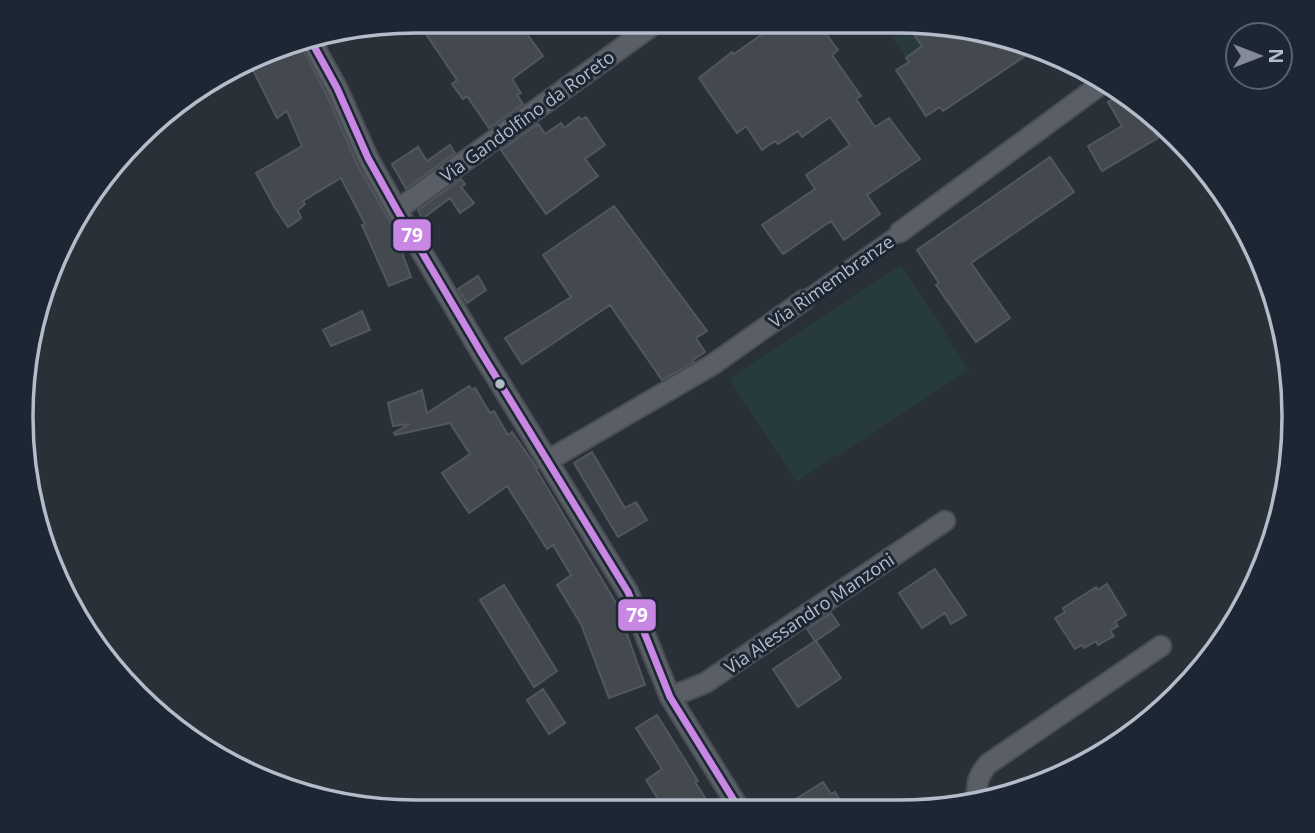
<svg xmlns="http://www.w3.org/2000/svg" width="1315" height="833" viewBox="0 0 1315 833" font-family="'Open Sans',sans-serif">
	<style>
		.green { fill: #273a3e }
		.building { fill: #444950; stroke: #52575f; stroke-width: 2 }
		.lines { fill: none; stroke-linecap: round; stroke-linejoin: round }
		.pedestrian-casing { stroke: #484c53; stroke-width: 18 }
		.minor-casing { stroke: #484c53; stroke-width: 23 }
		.path { stroke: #5d636a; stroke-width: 3.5; stroke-dasharray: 5 5; stroke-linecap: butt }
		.pedestrian { stroke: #5a5e66; stroke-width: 14 }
		.minor { stroke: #5a5e66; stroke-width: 19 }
		.bus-1-casing { stroke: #1d2633; stroke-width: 12 }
		.bus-1 { stroke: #c787e3; stroke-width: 7 }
		.bus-dot { fill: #b4bcc9; stroke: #1d2633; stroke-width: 2.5 }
		.labels { text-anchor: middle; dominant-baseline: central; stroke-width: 6; stroke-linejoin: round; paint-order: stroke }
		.street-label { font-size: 18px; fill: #b4bcc9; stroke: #1d2633 }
		.rim { fill: none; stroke: #b4bcc9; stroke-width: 3.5 }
		.line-badge { stroke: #1d2633; stroke-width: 2.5 }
		.badge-label { font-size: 19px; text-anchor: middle; font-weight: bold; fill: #fff }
	</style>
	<rect width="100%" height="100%" fill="#2a3038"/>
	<!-- green -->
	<path class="green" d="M883 24H931L914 35 922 46 906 58Z
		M901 265 969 370 796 482 729 378Z"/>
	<!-- building -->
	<path class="building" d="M417 21 518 22 543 56 512 79 521 93 517 95 523 104 489 128 467 96 463 99 452 84 457 80Z
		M784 23 819 24 838 50 832 55 861 96 856 99 875 127 889 118 920 159 867 195 880 214 844 240 831 221 783 254 762 225 815 189 806 175 850 145 830 117 802 137 798 131 778 144 775 141 762 150 746 126 737 133 699 78 732 52 734 54 772 27 774 30Z
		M931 24H950L1037 48 943 111 940 107 926 116 896 70 909 62 906 58 922 46 914 35Z
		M298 40 326 93 357 164 392 225 411 277 389 286 362 225 365 224 341 178 303 201 305 204 298 210 301 218 288 227 275 208 256 173 302 146 287 111 277 118 249 62 290 42Z
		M1123 93 1138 102 1158 138 1102 171 1088 146 1122 126 1108 102Z
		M579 117 581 120 586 117 605 145 585 159 598 176 546 214 501 150 538 124 545 134 561 123 564 128Z
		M450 145 455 153 406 189 392 164 418 147 427 161Z
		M1050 157 1074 192 971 263 1010 318 976 342 936 285 939 283 917 250Z
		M461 179 465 184 461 187 474 203 460 213 450 198 422 219 418 210Z
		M614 206 707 331 696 338 705 352 693 360 694 362 662 380 610 305 522 364 505 338 571 297 543 255Z
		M478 276 486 290 467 303 458 289Z
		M362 311 370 330 331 346 323 330Z
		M469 386 472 390 475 388 490 413 494 411 508 435 512 432 537 468 536 469 616 603 645 685 609 698 581 624 557 585 571 575 553 545 547 549 507 486 469 513 442 473 470 454 450 423 395 435 394 433 409 424 393 426 388 403 422 390 427 413Z
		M592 452 625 508 636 502 647 520 618 537 574 463Z
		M935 569 966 615 951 624 945 613 922 628 899 593Z
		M1107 584 1126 615 1115 622 1118 626 1110 631 1114 636 1098 645 1096 641 1084 648 1082 645 1075 649 1055 618 1065 612 1063 608 1096 587 1098 590Z
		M504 585 557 671 534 687 480 600Z
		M831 613 839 625 816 641 841 678 798 707 773 669 815 641 807 629Z
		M543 689 565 723 549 734 527 700Z
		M657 715 698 781 695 782 713 810H665L646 780 662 769 636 728Z
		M823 782 831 794 835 792 847 811 778 810Z"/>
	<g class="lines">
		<!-- pedestrian casing -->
		<g class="pedestrian-casing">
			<path id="pedestrian" d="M804 300 900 232"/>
		</g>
		<!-- minor casing -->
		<g class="minor-casing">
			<path id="minor" d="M310 39 337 88 368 158 397 210 482 354 628 592 670 697 740 810
				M397 210 656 23
				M900 232 1104 82
				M547 461 712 365 804 300
				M670 697 705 683 945 521
				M977 797C976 782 979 775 988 764L1161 646"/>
		</g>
		<!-- path -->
		<path class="path" d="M1213 187 1258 268"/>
		<!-- pedestrian -->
		<use href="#pedestrian" class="pedestrian"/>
		<!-- minor -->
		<use href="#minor" class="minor"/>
		<!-- bus-1 casing -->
		<g class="bus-1-casing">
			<path id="bus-1" d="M310 39 337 88 368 158 397 210 482 354 628 592 670 697 740 810"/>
		</g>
		<!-- bus-1 -->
		<use href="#bus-1" class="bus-1"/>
	</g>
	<!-- markers -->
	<circle class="bus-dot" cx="500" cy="384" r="6"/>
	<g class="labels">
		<!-- street labels -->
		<g class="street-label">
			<text transform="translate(527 116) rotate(-36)">Via Gandolfino da Roreto</text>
			<text transform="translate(831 281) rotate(-35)">Via Rimembranze</text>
			<text transform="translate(809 613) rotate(-34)">Via Alessandro Manzoni</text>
		</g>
	</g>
	<!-- crop -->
	<path d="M0 0H1315V833H0ZM416 33H899A383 383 0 0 1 1282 416V417A383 383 0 0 1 899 800H416A383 383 0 0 1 33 417V416A383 383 0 0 1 416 33Z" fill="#1d2633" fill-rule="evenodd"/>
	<path class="rim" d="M416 33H899A383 383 0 0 1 1282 416V417A383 383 0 0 1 899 800H416A383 383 0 0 1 33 417V416A383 383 0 0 1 416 33Z"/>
	<g class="line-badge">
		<rect x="392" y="218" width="40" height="34" rx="7" fill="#c787e3"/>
		<rect x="617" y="598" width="40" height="34" rx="7" fill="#c787e3"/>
	</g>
	<g class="badge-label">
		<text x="412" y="242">79</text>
		<text x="637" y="622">79</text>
	</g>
	<!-- north arrow -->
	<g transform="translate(1259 56) rotate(90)"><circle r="33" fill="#1d2633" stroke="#59626f" stroke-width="2"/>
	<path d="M0-5L12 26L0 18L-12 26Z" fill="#848b96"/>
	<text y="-10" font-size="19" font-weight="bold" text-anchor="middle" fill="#b4bcc9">N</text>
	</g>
</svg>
